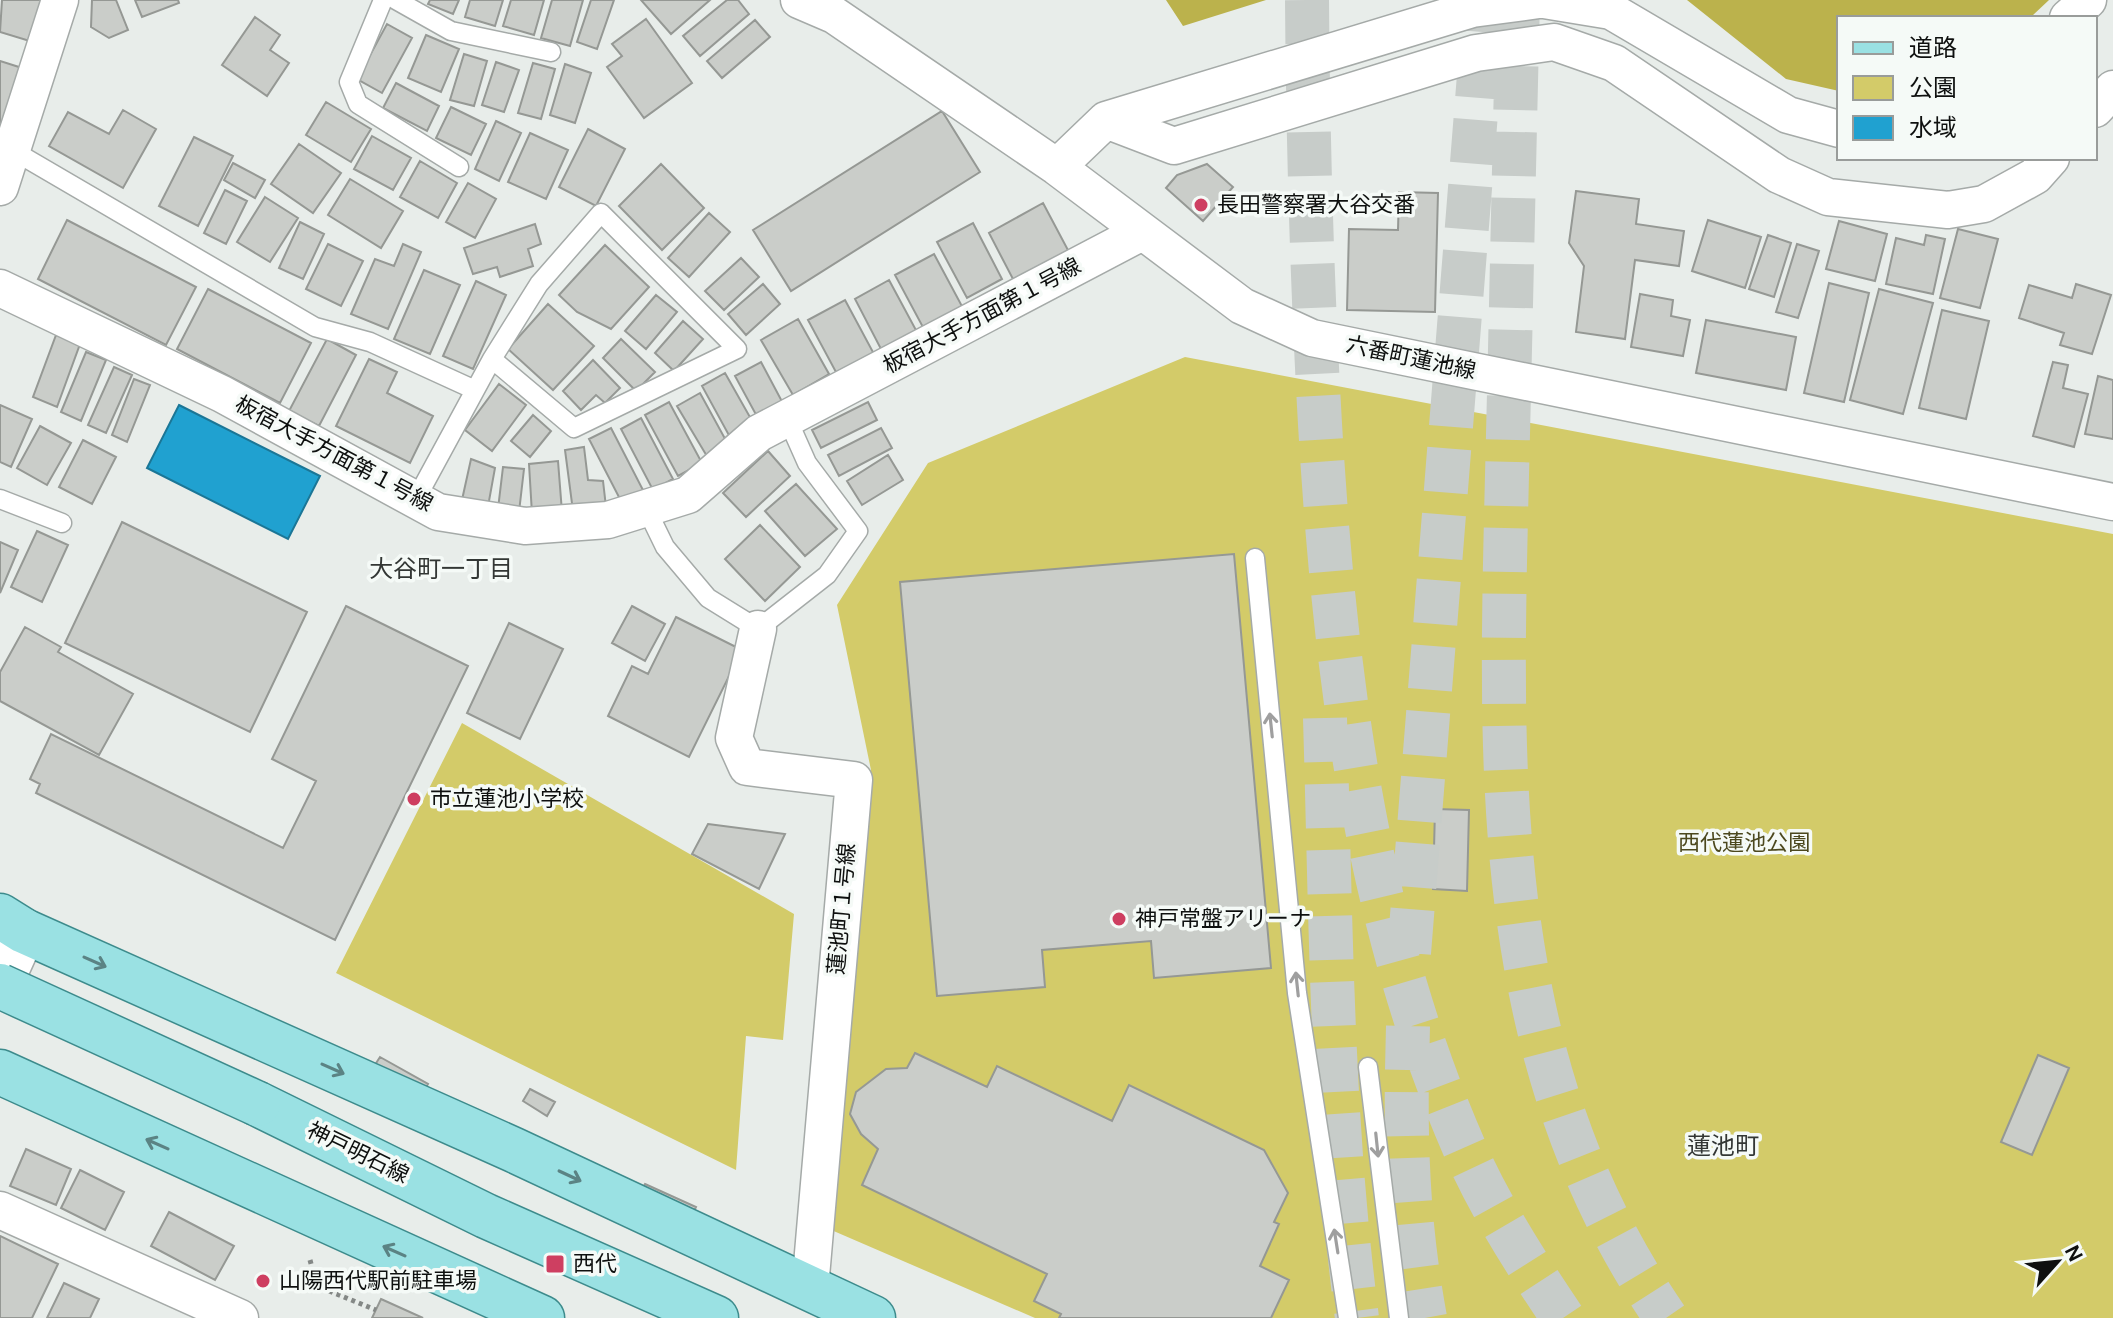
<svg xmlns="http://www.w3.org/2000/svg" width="2113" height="1318" viewBox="0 0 2113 1318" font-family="Karla,'Noto Sans JP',sans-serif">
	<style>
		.green { fill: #d3cb69 }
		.forest { fill: #bbb24c }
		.water { fill: #20a1d0; stroke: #1b7696; stroke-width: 2 }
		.building { fill: #cacdc9; stroke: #959894; stroke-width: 2 }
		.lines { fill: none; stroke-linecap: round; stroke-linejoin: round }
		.motorway-tunnel { stroke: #c7ccc9; stroke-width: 44; stroke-dasharray: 44 22; stroke-linecap: butt }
		.service-casing { stroke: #a5aaa8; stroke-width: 21 }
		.minor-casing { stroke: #a5aaa8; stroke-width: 39 }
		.tertiary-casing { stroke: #a5aaa8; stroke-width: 47 }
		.primary-casing { stroke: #3d8b8c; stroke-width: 47 }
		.path { stroke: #848886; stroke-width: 5; stroke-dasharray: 4 4; stroke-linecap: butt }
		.service { stroke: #fff; stroke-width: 18 }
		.minor { stroke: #fff; stroke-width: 36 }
		.tertiary { stroke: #fff; stroke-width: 44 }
		.primary { stroke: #9ae1e3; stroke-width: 44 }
		.primary-bridge-casing { stroke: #3d8b8c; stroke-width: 47; stroke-linecap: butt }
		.primary-bridge { stroke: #9ae1e3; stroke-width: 44 }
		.oneway { stroke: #9f9f9f }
		.oneway2 { stroke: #5b8384 }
		.poi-dot { fill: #ce3f61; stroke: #f5faf7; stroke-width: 3 }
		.labels { text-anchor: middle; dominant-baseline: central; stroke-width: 7; stroke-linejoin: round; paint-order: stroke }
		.poi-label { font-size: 22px; fill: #0e100f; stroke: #f5faf7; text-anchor: start }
		.street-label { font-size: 22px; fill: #0e100f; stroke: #f5faf7 }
		.park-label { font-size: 22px; fill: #4c481e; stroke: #f5faf7 }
		.neighbourhood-label { font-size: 24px; fill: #333735; stroke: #f5faf7 }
	</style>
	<rect width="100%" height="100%" fill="#e8edea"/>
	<!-- green -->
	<path class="green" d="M1185 357 2113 534V1318H1035L829 1229 871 770 837 605 928 463Z
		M462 723 794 914 783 1040 746 1036 736 1170 336 973Z"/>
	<!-- forest -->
	<path class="forest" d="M1166 0H1266L1183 26Z
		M1687 0H2049L2030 18H1839V91L1786 79Z"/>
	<!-- water -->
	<path class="water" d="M179 405 320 476 288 539 147 468Z"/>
	<!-- building -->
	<path class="building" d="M2 0H46L33 42 0 32Z
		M92 0H116L128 30 109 38 91 27Z
		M135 0H178L179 3 142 17Z
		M430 0H459L453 14 428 4Z
		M470 0H503L495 26 465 17Z
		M511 0H544L534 35 503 26Z
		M552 0H583L570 46 541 38Z
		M591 0H614L597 49 577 42Z
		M641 0H710L671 34Z
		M727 0H738L749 14 700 56 683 36Z
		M255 17 280 35 270 50 289 63 267 96 222 65Z
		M646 19 692 83 644 118 607 67 622 56 612 44Z
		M755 20 770 37 722 78 707 61Z
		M387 24 412 38 382 93 357 79Z
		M426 35 459 49 441 92 408 78Z
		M464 54 487 61 474 106 450 100Z
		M0 61 22 68 0 133Z
		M496 62 519 70 504 112 482 105Z
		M533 63 555 69 541 119 518 113Z
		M565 64 591 73 575 123 550 115Z
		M396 83 439 106 427 131 383 108Z
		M326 102 371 129 351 162 306 135Z
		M451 107 486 124 471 155 436 138Z
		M123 110 156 129 123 188 49 146 68 112 109 134Z
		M942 111 980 172 791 291 753 230Z
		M496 121 521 133 499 181 475 169Z
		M588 129 625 149 596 206 559 187Z
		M530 133 568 150 546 199 508 182Z
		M372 136 411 158 393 190 354 169Z
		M194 137 233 156 198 226 159 206Z
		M299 144 341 173 313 213 271 184Z
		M420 161 457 183 438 218 400 197Z
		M233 163 265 180 255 198 224 180Z
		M661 164 704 208 662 250 619 206Z
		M1207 164 1233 187 1203 221 1166 188 1177 175Z
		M350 179 403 211 381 248 328 215Z
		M468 183 496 199 475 238 446 222Z
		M225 190 247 201 226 244 204 233Z
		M1576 191 1639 199 1636 224 1684 231 1679 266 1635 260 1625 339 1576 332 1584 266 1569 243Z
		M1399 192 1438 193 1435 312 1347 310 1349 229 1398 230Z
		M265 197 298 218 270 262 237 242Z
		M1043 203 1069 252 1014 281 989 233Z
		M709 213 730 232 689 277 668 258Z
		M67 220 196 287 166 345 38 279Z
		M1708 220 1761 237 1745 288 1692 271Z
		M1839 221 1887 234 1875 281 1826 269Z
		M300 222 324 234 303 279 279 268Z
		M973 223 1002 279 967 298 937 242Z
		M535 224 541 244 528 249 533 266 500 277 497 267 473 274 464 248Z
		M1958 229 1998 239 1980 308 1940 298Z
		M1768 235 1791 243 1774 297 1749 289Z
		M1926 235 1945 239 1933 294 1886 284 1896 238 1924 245Z
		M328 244 363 261 341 306 306 289Z
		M403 244 421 252 388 329 351 314 375 259 394 266Z
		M1797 244 1819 251 1798 318 1776 312Z
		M605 245 649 287 611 329 577 312 559 295Z
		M934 254 964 310 925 331 895 275Z
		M741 258 759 277 724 310 705 291Z
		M424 270 460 285 430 354 394 339Z
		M889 280 917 332 882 351 855 299Z
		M476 281 506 295 473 369 443 356Z
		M1829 283 1869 293 1844 402 1804 393Z
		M763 284 780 304 746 335 728 314Z
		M2076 284 2111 295 2092 354 2060 345 2064 333 2019 318 2029 285 2072 298Z
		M208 289 311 343 280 403 177 349Z
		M1879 289 1933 303 1903 414 1850 400Z
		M1640 294 1673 300 1671 316 1690 320 1683 356 1631 347Z
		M656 295 677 312 646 349 625 331Z
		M845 300 874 354 837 374 808 320Z
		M548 304 594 346 553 390 508 349Z
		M1942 310 1989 321 1966 419 1919 408Z
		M798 319 829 374 793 395 761 340Z
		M1706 320 1796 337 1786 390 1696 373Z
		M683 321 703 339 674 371 655 353Z
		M56 335 80 344 57 407 33 397Z
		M327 339 356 355 319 426 289 411Z
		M621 339 655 372 636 391 603 358Z
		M86 352 106 360 81 421 61 412Z
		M369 359 397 372 387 393 433 416 410 463 336 426Z
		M593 360 620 388 605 403 596 395 581 410 563 391Z
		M761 362 786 409 760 422 735 376Z
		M2053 362 2068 365 2063 388 2088 394 2074 447 2033 436Z
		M114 367 132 375 106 433 88 425Z
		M725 373 755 426 731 439 702 386Z
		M2098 376 2113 380V439L2085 434Z
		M134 379 150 385 127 442 112 435Z
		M499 384 526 405 492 451 465 430Z
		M700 393 729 446 708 458 677 406Z
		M669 402 702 463 678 476 645 415Z
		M868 402 877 420 821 448 812 430Z
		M0 405 32 419 11 467 0 462Z
		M533 415 551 431 530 457 511 441Z
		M641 418 673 479 653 490 621 429Z
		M40 426 71 443 47 485 17 468Z
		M611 428 644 492 622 503 589 439Z
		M881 428 892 448 839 476 828 455Z
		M83 440 116 457 92 504 59 487Z
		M584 447 588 480 603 481 606 507 573 511 565 450Z
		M768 451 790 476 746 517 723 493Z
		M888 455 903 480 862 505 847 481Z
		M471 459 495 468 487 512 460 509Z
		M558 461 562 512 532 514 529 464Z
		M503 467 524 469 519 512 498 509Z
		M796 484 837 529 805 556 765 511Z
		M122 522 307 612 250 732 65 643Z
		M760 525 800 567 765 601 725 559Z
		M37 531 68 545 42 602 11 587Z
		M0 542 18 550 0 593Z
		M1234 554 1271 968 1154 978 1151 941 1042 950 1045 987 937 996 900 582Z
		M346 606 468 666 335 940 36 793 40 784 30 779 51 734 283 848 316 781 272 759Z
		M632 606 665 624 645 661 612 643Z
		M676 617 742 650 689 757 608 716 632 666 648 674Z
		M509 623 563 649 520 739 467 713Z
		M25 627 61 647 58 652 133 694 99 755 0 701V672Z
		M1435 809 1469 810 1467 891 1433 889Z
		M708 824 785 834 759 889 692 854Z
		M915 1053 987 1087 997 1066 1112 1121 1129 1085 1264 1150 1288 1193 1274 1222 1279 1224 1260 1266 1289 1280 1271 1318H1059L1061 1314 1034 1301 1047 1274 862 1185 878 1149 861 1134 850 1114 856 1092 886 1069 907 1068Z
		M2038 1055 2069 1068 2032 1155 2001 1142Z
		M380 1057 428 1084 422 1095 373 1068Z
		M530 1089 555 1102 547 1116 523 1101Z
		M26 1149 71 1169 56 1205 10 1186Z
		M80 1170 124 1192 105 1230 61 1208Z
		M645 1184 696 1207 693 1213 639 1196Z
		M169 1212 234 1246 215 1280 151 1246Z
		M0 1236 58 1264 32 1318H0Z
		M64 1283 99 1299 90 1318H47Z
		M381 1299 423 1318H372Z"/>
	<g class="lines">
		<!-- motorway-tunnel -->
		<path class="motorway-tunnel" d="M1307 0C1308 142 1312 283 1320 424 1335 676 1366 933 1472 1165 1497 1218 1530 1269 1563 1318
			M1518 0C1514 158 1511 316 1507 475 1500 772 1489 1061 1666 1318
			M1325 718C1331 917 1331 1119 1357 1318
			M1409 953 1485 0
			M1408 1026C1405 1131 1406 1214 1425 1318"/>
		<!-- service casing -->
		<g class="service-casing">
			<path id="service" d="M383 0 349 82 358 104 459 167
				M396 0 451 31 551 52
				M12 150 315 327 370 342 475 390
				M0 499 62 523
				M416 499 492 359 539 284 601 213 737 349 574 428 492 359
				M646 508 665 547 708 598 758 629 827 575 858 531 807 463 787 418
				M1255 558 1297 993 1348 1318
				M1368 1067 1399 1318"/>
		</g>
		<!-- minor casing -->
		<g class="minor-casing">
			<path id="minor" d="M799 0 834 15 1057 167 1242 306 1312 338 2113 502
				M1544 0 1611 11 1788 115 1839 129
				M2068 18 2088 0
				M2095 109 2113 89
				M1106 120 1174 146 1476 53 1554 42 1614 63 1779 175 1828 197 1948 210 1984 204 2035 176 2051 158
				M1057 167 1106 120 1472 9 1539 0
				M0 187 60 0
				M0 288 222 394 438 512 525 526 608 520 688 495 759 433 1142 232
				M758 629 734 738 747 767 854 780 810 1288
				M0 1210 240 1318"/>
		</g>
		<!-- tertiary casing -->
		<g class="tertiary-casing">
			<path id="tertiary" d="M0 984 24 931"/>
		</g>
		<!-- primary casing -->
		<g class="primary-casing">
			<path id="primary" d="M0 916 24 931 514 1150 873 1318
				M0 1072 542 1318
				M258 1104 486 1216 716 1318"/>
		</g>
		<!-- path -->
		<path class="path" d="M310 1260 317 1286 376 1310"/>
		<!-- service -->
		<use href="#service" class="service"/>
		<!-- minor -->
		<use href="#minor" class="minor"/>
		<!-- tertiary -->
		<use href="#tertiary" class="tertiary"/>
		<!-- primary -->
		<use href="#primary" class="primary"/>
		<!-- primary-bridge casing -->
		<g class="primary-bridge-casing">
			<path id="primary-bridge" d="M0 986 258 1104"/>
		</g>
		<!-- primary-bridge -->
		<use href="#primary-bridge" class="primary-bridge"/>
	</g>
	<!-- one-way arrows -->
	<defs><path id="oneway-shaft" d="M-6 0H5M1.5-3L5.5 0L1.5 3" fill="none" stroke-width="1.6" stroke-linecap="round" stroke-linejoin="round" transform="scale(2)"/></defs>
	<g class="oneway">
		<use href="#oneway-shaft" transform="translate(1271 725) rotate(-96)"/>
		<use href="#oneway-shaft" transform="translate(1297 984) rotate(-96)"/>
		<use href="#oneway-shaft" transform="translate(1377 1145) rotate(84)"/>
		<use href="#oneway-shaft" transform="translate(1336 1241) rotate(-99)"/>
	</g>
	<g class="oneway2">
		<use href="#oneway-shaft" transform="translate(95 962) rotate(24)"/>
		<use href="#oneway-shaft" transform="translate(333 1069) rotate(24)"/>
		<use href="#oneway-shaft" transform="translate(157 1144) rotate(-156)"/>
		<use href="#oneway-shaft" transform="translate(570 1176) rotate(25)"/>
		<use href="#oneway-shaft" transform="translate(394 1251) rotate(-156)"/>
	</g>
	<!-- markers -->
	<g class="poi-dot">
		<circle cx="1201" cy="205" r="8"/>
		<circle cx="414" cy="799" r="8"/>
		<circle cx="1119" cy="919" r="8"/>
		<rect x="545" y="1254" width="20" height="20" rx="4"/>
		<circle cx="263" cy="1281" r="8"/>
	</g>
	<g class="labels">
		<!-- poi labels -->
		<g class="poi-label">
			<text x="1217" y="205">長田警察署大谷交番</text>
			<text x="430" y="799">市立蓮池小学校</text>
			<text x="1135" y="919">神戸常盤アリーナ</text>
			<text x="573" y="1264">西代</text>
			<text x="279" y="1281">山陽西代駅前駐車場</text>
		</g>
		<!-- street labels -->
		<g class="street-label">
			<text transform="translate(982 316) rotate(-28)">板宿大手方面第１号線</text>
			<text transform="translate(1411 358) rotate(12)">六番町蓮池線</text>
			<text transform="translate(334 454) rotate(28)">板宿大手方面第１号線</text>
			<text transform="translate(842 909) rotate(-85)">蓮池町１号線</text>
			<text transform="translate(358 1153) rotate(26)">神戸明石線</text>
		</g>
		<!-- park labels -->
		<g class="park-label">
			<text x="1744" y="843">西代蓮池公園</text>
		</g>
		<!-- neighbourhood labels -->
		<g class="neighbourhood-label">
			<text x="441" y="569">大谷町一丁目</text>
			<text x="1723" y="1146">蓮池町</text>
		</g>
	</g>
	<!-- legend -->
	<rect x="1837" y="16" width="260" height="144" fill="#f5faf7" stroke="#999c9a" stroke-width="2"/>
	<rect x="1853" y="42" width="40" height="12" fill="#9ae1e3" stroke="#999c9a" stroke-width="2"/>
	<text x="1909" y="56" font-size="24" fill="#0e100f">道路</text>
	<rect x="1853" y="76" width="40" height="24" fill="#d3cb69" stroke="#999c9a" stroke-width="2"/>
	<text x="1909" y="96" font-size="24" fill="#0e100f">公園</text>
	<rect x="1853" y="116" width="40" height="24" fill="#20a1d0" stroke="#999c9a" stroke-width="2"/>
	<text x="1909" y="136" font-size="24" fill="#0e100f">水域</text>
	<!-- north arrow -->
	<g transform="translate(2057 1262) rotate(63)" stroke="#f5faf7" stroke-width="6" paint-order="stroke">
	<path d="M0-6L14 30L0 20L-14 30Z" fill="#0e100f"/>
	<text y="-12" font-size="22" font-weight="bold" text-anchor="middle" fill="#0e100f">N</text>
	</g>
</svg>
